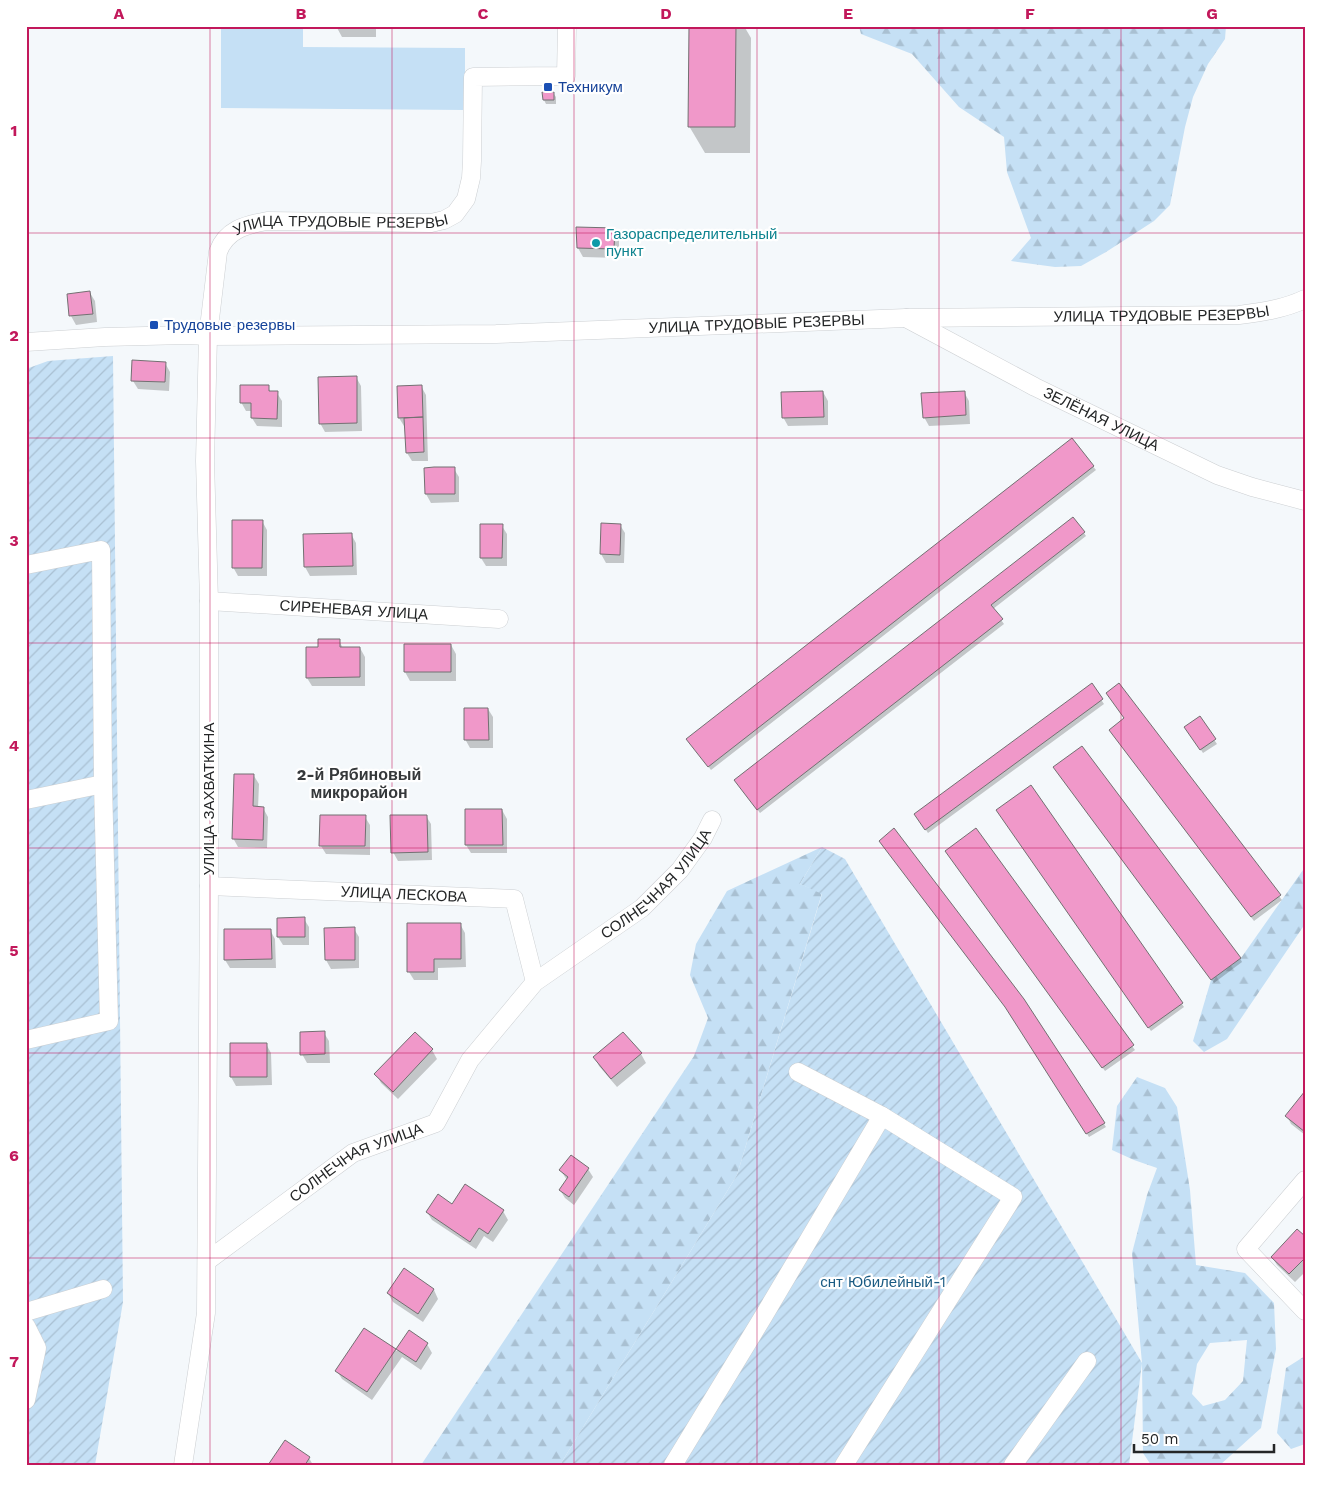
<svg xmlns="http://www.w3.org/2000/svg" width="1331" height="1491" viewBox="0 0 1331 1491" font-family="'Work Sans',sans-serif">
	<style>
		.forest { fill: url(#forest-firs); fill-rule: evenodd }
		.park { fill: #c5e0f5 }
		.garden { fill: url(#garden-furrows) }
		.shadow { fill: #0003 }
		.building { fill: #f098c9; stroke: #737072 }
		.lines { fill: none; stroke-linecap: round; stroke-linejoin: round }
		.street-casing { stroke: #cccfd2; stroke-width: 19 }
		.street { stroke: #fff; stroke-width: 18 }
		.grid { fill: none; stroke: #c2185b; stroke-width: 1; stroke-opacity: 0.55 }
		.transit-dot { fill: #1a4fb4; stroke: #fff; stroke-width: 2 }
		.culture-dot { fill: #0f9aa8; stroke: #fff; stroke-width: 2 }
		.labels { text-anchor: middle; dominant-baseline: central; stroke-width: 4.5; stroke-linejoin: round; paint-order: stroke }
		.transit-label { font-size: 15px; fill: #164399; stroke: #fff; text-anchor: start }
		.street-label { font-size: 15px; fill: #242627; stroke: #fff }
		.culture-label { font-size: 15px; fill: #0d838f; stroke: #fff; text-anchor: start }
		.park-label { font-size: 15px; fill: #1a5b83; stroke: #fff }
		.neighbourhood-label { font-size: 16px; font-weight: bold; fill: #35383a; stroke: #fff }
		.neatline { fill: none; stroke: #c2185b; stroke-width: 2 }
		.grid-label { font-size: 16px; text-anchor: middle; font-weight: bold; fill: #c2185b }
	</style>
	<defs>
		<pattern id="forest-firs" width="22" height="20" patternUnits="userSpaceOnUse" patternTransform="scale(1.25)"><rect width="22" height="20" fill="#c5e0f5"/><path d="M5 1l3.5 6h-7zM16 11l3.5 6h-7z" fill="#a9c0d2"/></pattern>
		<pattern id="garden-furrows" width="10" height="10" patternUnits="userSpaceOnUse" patternTransform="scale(1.25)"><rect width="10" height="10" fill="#c5e0f5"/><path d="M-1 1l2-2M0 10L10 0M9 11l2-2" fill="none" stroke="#a9c0d2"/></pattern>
	</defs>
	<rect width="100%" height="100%" fill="#f4f8fb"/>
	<!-- forest -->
	<path class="forest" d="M859 26H1226L1225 39 1208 64 1193 97 1185 127 1170 205 1154 221 1106 252 1081 266 1055 267 1011 261 1031 238 1007 172 1004 137 959 107 912 54 861 34Z
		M822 847 800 884 822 893 737 1175 560 1465H421L694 1056 708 1018 690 975 696 944 727 891Z
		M1303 870 1305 872V924L1227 1039 1204 1052 1193 1041 1211 980 1241 958Z
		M1137 1077 1165 1088 1177 1107 1190 1190 1196 1265 1245 1273 1274 1303 1276 1349 1261 1428 1220 1465H1151L1143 1453 1142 1363 1132 1253 1147 1195 1157 1168 1134 1160 1112 1150 1117 1106ZM1247 1340 1243 1381 1225 1400 1203 1406 1192 1394 1197 1364 1210 1343Z
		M1305 1356V1444L1291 1449 1277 1433 1286 1368Z"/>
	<!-- park -->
	<path class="park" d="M221 26H303V47L465 48V110L221 108Z"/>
	<!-- garden -->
	<path class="garden" d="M113 356 123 1302 95 1465H26V369L48 361Z
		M822 847 845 859 1142 1363 1129 1465H560L737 1175 822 894 800 884Z"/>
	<!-- shadow -->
	<path class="shadow" d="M336 26H376V37H342Z
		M690 26H744L751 38 750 153H705L689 126Z
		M553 93 556 97V104H546L544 100Z
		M578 228 614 229 619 237V258L583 257 578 248Z
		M90 293 95 301 97 322 76 325 71 316 68 295Z
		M165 363 170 372 169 391 138 389 133 381Z
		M356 377 361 386 362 431 325 432 320 423Z
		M421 386 426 395 428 461H412L407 453 406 426H404L399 418Z
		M268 387 271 393H277L282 401V427L257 426 252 418V411H246L241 402Z
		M823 392 828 401V425L788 426 783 417Z
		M964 392 969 401 970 424 929 426 924 417Z
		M1072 440 1096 470 711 770 690 743Z
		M454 469 459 477V502L431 503 426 494Z
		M262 521 267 530V576H238L233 567Z
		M602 525H620L625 533 624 563H606L601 554Z
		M502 526 507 534V566H486L481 558Z
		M1084 533 1086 536 993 609 1004 624 760 813 738 784Z
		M351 534 356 543 357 575 310 576 305 567Z
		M339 641 343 648H360L365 657V686H312L307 678 319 648Z
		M451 645 456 654V681H410L405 672Z
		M1091 685 1104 704 928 833 918 818Z
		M1119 685 1282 900 1254 921 1113 734 1126 719Z
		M488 709 493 717V748H470L465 739Z
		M1199 718 1217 744 1203 753 1188 731Z
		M1057 772 1240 958 1242 962 1214 983Z
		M254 776 259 784 258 808H263L268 817 267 848 238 847 233 838Z
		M1031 787 1184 1007 1151 1031 1000 814Z
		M502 810 507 819V853H471L466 845Z
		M426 816 431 824 432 860 398 861 393 852Z
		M365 817 370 825V855L326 854 321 846Z
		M949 855 1132 1046 1135 1050 1105 1071Z
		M304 919 309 927V945H283L278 937Z
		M460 924 465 933 466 967 438 968V980H414L409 972Z
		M354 929 359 937V968L331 969 326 960Z
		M270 930 275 939 276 968H230L225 960Z
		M1023 1000 1106 1127 1089 1137 1008 1011Z
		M324 1033 329 1041 330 1063H307L302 1054Z
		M415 1033 432 1050 437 1059 398 1099 381 1083 376 1074Z
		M623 1033 641 1054 646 1063 617 1087 599 1066 595 1057Z
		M266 1044 271 1053 272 1085 236 1086 231 1077V1045Z
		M1305 1093V1135L1291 1124 1287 1116Z
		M588 1169 593 1177 574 1205 565 1198 560 1190 567 1180 561 1171Z
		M453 1206 503 1211 508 1220 493 1242 484 1236 476 1249 432 1220 427 1212Z
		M1305 1237V1272L1295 1282 1277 1265 1272 1257Z
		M404 1270 434 1290 438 1299 423 1322 393 1302 388 1293Z
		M365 1329 397 1351 409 1332 427 1344 432 1353 421 1370 402 1357 372 1400 342 1379 337 1371Z
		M286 1442 309 1458 313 1465H270Z"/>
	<!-- building -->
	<path class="building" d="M689 26H736L735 127H688Z
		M542 92H554V100H543Z
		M576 227 615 228 614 249 577 248Z
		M90 291 93 314 69 316 67 294Z
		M132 360 166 362 165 382 131 381Z
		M357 376V423L319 424 318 377Z
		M240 385H269V391H278L277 419 251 418V403H240Z
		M422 385 423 417 398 418 397 386Z
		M823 391 824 417 782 418 781 392Z
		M965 391 966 415 923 418 921 393Z
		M423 417 424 452 406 453 404 418Z
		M1072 438 1094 466 708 767 686 739Z
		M434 467H455V494H425L424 468Z
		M1073 517 1085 532 991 605 1003 619 757 810 734 780Z
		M232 520H263L262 568H232Z
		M601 523 621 524 620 555 600 554Z
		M480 524H503L502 558H480Z
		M352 533 353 566 304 567 303 534Z
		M318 639H340V647H360V677L306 678V647H318Z
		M404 644H451V672H404Z
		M1092 683 1103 699 925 830 914 814Z
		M1119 683 1281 895 1251 917 1109 730 1124 718 1106 693Z
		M464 708H488L489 740H464Z
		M1200 716 1216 739 1200 750 1184 727Z
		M1082 746 1241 958 1211 980 1053 767Z
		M234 774H254L253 806 264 807 263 840 232 839Z
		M1031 785 1183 1003 1148 1028 996 810Z
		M465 809H502L503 845H465Z
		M320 815H366L365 846H319Z
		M390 815H427L428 852 391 853Z
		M894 828 1024 999 1105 1123 1086 1134 1005 1007 879 841Z
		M976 828 1134 1045 1102 1068 945 851Z
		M305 917V937H277V918Z
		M407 923H461V959H434V972H407Z
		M355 927V960H325L324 928Z
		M224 929H271L272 959 224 960Z
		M325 1031V1054L300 1055V1032Z
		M415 1032 433 1049 393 1092 374 1074Z
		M623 1032 642 1053 611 1079 593 1057Z
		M230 1043H267V1077H230Z
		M1305 1091V1132L1285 1116Z
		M571 1155 589 1168 569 1197 559 1190 568 1177 559 1170Z
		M465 1184 504 1210 488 1234 479 1228 470 1242 426 1212 438 1194 452 1204Z
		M1297 1229 1305 1236V1258L1289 1274 1271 1257Z
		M404 1268 434 1289 418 1314 387 1293Z
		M364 1328 396 1349 367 1392 335 1371Z
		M409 1330 428 1343 416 1362 396 1349Z
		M285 1440 310 1457 305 1465H268Z"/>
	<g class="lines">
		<!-- street casing -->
		<g class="street-casing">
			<g id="street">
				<path id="s1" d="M906 318 1035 387 1217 475 1252 487 1305 501"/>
				<path id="s2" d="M26 342 105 337 186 335 208 336 496 334 906 318 1239 315C1262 312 1284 309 1305 299"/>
				<path d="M26 565 101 550 103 784 109 1021 26 1040"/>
				<path id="s3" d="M209 601 499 619"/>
				<path d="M26 800 103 784"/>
				<path id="s4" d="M209 886 514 899 535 982"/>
				<path d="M798 1072 882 1116"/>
				<path d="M1305 1180 1246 1249 1305 1311"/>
				<path id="s5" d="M207 1261 353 1153 436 1123 470 1060 535 982 642 908 680 870 703 838 712 820"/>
				<path d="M26 1312 103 1289"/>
				<path d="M26 1326 37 1348 26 1400"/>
				<path id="s6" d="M183 1465 206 1313 209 886V601L205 461 208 336 218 252C226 230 245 225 267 221L431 223 444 220 455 214 466 199 471 178 472 161 473 77 566 76 567 26"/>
				<path d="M673 1465 763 1317 882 1116 1013 1197 844 1465"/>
				<path d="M1013 1465 1087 1361"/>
			</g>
		</g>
		<!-- street -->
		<use href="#street" class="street"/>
	</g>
	<!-- grid -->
	<path class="grid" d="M210 26V1465M392 26V1465M574 26V1465M757 26V1465M939 26V1465M1121 26V1465M26 233H1305M26 438H1305M26 643H1305M26 848H1305M26 1053H1305M26 1258H1305"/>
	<!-- markers -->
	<g class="transit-dot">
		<rect x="543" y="82" width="10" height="10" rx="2.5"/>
		<rect x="149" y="320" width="10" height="10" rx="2.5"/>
	</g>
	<circle class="culture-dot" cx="596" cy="243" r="5"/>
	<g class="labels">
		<!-- transit labels -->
		<g class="transit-label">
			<text x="558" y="87">Техникум</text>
			<text x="164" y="325">Трудовые резервы</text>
		</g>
		<!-- street labels -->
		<g class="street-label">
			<text stroke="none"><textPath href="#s6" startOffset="1350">УЛИЦА ТРУДОВЫЕ РЕЗЕРВЫ</textPath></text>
			<text stroke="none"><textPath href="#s2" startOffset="1136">УЛИЦА ТРУДОВЫЕ РЕЗЕРВЫ</textPath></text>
			<text stroke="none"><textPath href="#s2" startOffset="731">УЛИЦА ТРУДОВЫЕ РЕЗЕРВЫ</textPath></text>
			<text stroke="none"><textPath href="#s1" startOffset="220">ЗЕЛЁНАЯ УЛИЦА</textPath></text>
			<text stroke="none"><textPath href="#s3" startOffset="145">СИРЕНЕВАЯ УЛИЦА</textPath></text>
			<text transform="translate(209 799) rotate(-90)">УЛИЦА ЗАХВАТКИНА</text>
			<text stroke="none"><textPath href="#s5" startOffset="600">СОЛНЕЧНАЯ УЛИЦА</textPath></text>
			<text stroke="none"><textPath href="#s4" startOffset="195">УЛИЦА ЛЕСКОВА</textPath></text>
			<text stroke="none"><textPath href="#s5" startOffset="180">СОЛНЕЧНАЯ УЛИЦА</textPath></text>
		</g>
		<!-- culture labels -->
		<g class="culture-label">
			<text x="606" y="234">Газораспределительный<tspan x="606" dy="17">пункт</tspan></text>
		</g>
		<!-- park labels -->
		<g class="park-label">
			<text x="883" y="1282">снт Юбилейный-1</text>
		</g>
		<!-- neighbourhood labels -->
		<g class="neighbourhood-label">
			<text x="359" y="774">2-й Рябиновый<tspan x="359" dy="18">микрорайон</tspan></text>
		</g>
	</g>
	<!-- border -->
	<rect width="1331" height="1491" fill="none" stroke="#ffffff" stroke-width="55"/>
	<!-- scale -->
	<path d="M1134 1444v8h140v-8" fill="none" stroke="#242627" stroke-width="2.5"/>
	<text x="1141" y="1444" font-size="15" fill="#242627" stroke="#ffffff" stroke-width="4" paint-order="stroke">50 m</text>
	<rect x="28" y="28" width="1276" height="1436" class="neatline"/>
	<g class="grid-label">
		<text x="119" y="19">A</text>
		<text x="301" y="19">B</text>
		<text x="483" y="19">C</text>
		<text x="666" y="19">D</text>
		<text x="848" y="19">E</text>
		<text x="1030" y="19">F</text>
		<text x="1212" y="19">G</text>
		<text x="14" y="136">1</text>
		<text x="14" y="341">2</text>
		<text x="14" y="546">3</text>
		<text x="14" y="751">4</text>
		<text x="14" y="956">5</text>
		<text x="14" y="1161">6</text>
		<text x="14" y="1367">7</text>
	</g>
</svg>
